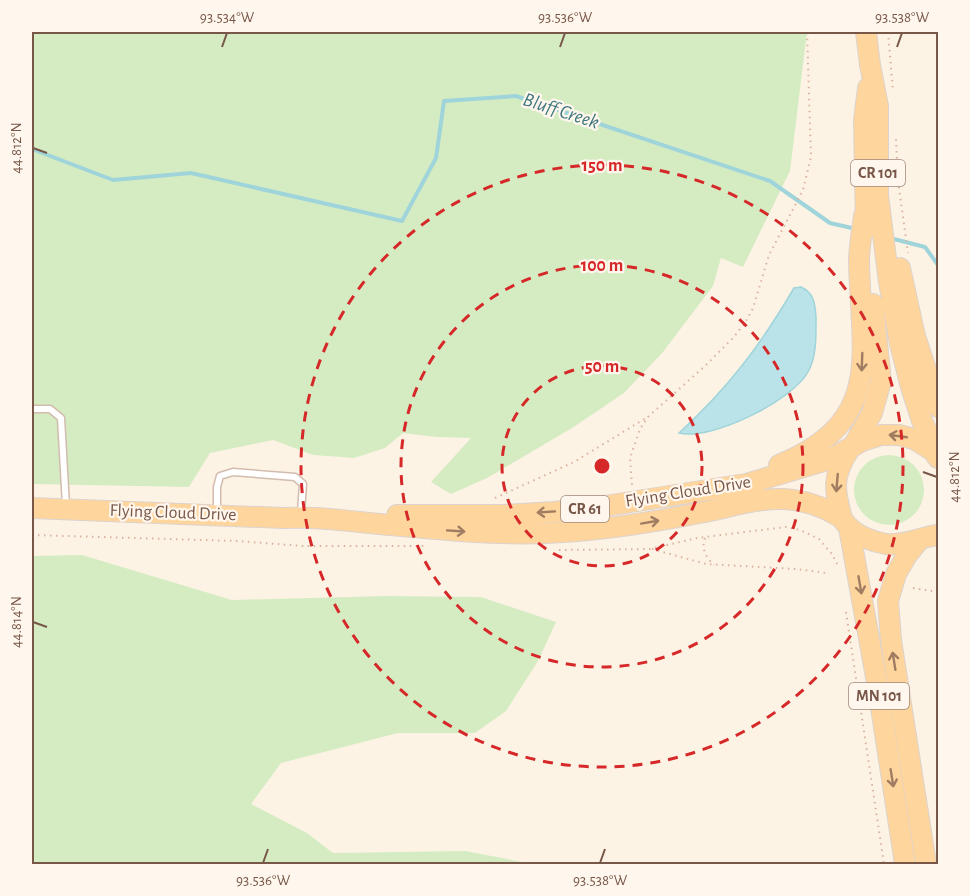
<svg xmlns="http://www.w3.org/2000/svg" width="970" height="896" viewBox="0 0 970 896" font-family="'Alegreya Sans',sans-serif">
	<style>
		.green { fill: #d5ecc3 }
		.water { fill: #b9e3e8; stroke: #9fd4da; stroke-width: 1.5 }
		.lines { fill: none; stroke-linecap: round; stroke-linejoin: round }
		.stream { stroke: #9fd4da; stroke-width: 4 }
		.service-casing { stroke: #d2bcad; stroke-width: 9 }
		.primary-casing { stroke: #dcd3d0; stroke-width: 22 }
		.path { stroke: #d9b39f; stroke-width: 2; stroke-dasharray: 1.5 4.5; stroke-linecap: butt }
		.service { stroke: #fff; stroke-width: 6 }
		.primary { stroke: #fed59c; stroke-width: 20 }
		.oneway { stroke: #a07d62 }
		.ticks { fill: none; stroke: #785749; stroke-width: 2 }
		.ring { fill: none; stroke: #d62828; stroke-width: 3; stroke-dasharray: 10 8 }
		.labels { text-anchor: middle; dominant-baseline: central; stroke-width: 4.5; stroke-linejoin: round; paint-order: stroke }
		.shield { fill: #fff7ed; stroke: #a0877a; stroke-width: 1.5 }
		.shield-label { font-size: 16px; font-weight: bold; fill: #785749 }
		.street-label { font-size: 18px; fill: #785749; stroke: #fff7ed }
		.water-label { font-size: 20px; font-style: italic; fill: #3c767d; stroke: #fff7ed }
		.centre { fill: #d62828; stroke: #fff7ed; stroke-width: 3 }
		.ring-label { font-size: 18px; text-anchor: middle; font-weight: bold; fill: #d62828; stroke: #fff7ed; stroke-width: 4.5; stroke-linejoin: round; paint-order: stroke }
		.neatline { fill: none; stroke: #785749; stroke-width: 2 }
		.ticks-label { font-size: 15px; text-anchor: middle; fill: #785749 }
	</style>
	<rect width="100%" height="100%" fill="#fdf3e5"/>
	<!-- green -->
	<path class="green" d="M32 32H807L790 171 743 267 721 258 713 286 663 352 624 393 572 428 487 478 451 494 431 482 471 438 436 437 403 433 385 448 354 458 313 455 273 440 210 453 189 487 32 484Z
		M854 490a35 35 0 1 1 70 0a35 35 0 1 1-70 0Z
		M82 555 232 600 385 596 481 597 556 622 538 661 506 711 475 733H398L281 763 251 804 307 833 333 853 465 851 533 864H32V556Z"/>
	<!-- water -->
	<path class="water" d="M801 287C814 293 815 303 816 317 816 335 817 356 808 372 792 401 711 441 679 433 729 387 760 346 794 288Z"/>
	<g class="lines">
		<!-- stream -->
		<path class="stream" d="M32 149 113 180 191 173 402 221 436 158 444 101 516 96 770 181 830 223 856 229
			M890 238 925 247 938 265"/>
		<!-- service casing -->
		<g class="service-casing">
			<path id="service" d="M32 409H50L61 418 66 506
				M217 514V487L220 476 233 472 295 477 303 484 301 513"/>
		</g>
		<!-- primary casing -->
		<g class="primary-casing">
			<path id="primary" d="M866 32 870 65 878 106V195L889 282 900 344 911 387 922 421 938 454
				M866 229 864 120 868 88
				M900 268 915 336 938 407
				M853 446 872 413 881 381 873 304
				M779 465C885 421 861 356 859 262 859 247 862 231 864 216
				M32 508 284 518C315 516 347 521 379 524 434 529 490 535 546 533 598 531 649 523 699 513 727 508 756 498 784 499 803 500 824 507 840 517 844 520 845 524 849 527 858 536 873 542 886 544 904 546 921 537 938 535
				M397 515H504L554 512 599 507 746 484 831 459 862 441 881 435H899L914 439 933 451 938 458
				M842 518C834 490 832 476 849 450
				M849 528 878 688 905 864
				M920 539 907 555 896 574 888 601 891 640 926 864"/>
		</g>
		<!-- path -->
		<path class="path" d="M888 32 893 91
			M896 139 898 181 908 253
			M632 485 630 458 640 429 648 417 705 366 733 338 745 323 753 308 769 255 803 190 811 157 807 32
			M495 498 574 462 646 418
			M32 535 237 541 303 546H424
			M705 538C701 548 706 558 714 565
			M652 549 706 564 796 569 826 573
			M559 550 650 549 697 538 786 527 800 530 819 539 832 554 839 568
			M913 588 938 592
			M846 612 884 864"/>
		<!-- service -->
		<use href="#service" class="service"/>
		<!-- primary -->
		<use href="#primary" class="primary"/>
	</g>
	<!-- one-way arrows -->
	<defs><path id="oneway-shaft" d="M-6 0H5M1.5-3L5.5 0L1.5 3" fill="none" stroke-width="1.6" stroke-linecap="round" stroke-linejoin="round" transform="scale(1.5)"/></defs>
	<g class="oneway">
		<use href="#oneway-shaft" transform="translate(862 362) rotate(92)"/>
		<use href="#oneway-shaft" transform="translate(898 436) rotate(-172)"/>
		<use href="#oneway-shaft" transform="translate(837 483) rotate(95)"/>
		<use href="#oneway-shaft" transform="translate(546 512) rotate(176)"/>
		<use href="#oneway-shaft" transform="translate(650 522) rotate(-10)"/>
		<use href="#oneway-shaft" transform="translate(456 531) rotate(4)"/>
		<use href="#oneway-shaft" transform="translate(860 585) rotate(80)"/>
		<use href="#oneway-shaft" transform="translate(894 661) rotate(-99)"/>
		<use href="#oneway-shaft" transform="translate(892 778) rotate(81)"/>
	</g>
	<!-- ticks -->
	<path class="ticks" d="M222 47 227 33M560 47 565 33M897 47 902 33M33 148 47 153M923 472 937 477M33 622 47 627M263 863 268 849M600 863 605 849"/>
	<!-- distance rings -->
	<g class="ring">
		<circle cx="602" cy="466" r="100"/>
		<circle cx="602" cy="466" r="201"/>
		<circle cx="602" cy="466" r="301"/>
	</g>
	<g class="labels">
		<!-- shield labels -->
		<g class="shield">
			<rect x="851" y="160" width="54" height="26" rx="4.5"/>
			<rect x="561" y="496" width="48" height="26" rx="4.5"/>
			<rect x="849" y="683" width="60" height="26" rx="4.5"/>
		</g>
		<g class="shield-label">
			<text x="878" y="173">CR 101</text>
			<text x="585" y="509">CR 61</text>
			<text x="879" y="696">MN 101</text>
		</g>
		<!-- street labels -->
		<g class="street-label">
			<text transform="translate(688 492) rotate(-9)">Flying Cloud Drive</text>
			<text transform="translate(173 513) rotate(2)">Flying Cloud Drive</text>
		</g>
		<!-- water labels -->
		<g class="water-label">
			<text transform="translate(561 111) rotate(18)">Bluff Creek</text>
		</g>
	</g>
	<circle cx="602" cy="466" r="9" class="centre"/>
	<g class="ring-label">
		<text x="602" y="171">150 m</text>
		<text x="602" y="271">100 m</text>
		<text x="602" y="372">50 m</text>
	</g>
	<!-- border -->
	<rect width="970" height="896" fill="none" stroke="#fff7ed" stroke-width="66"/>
	<rect x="33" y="33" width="904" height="830" class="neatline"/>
	<g class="ticks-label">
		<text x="227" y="22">93.534°W</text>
		<text x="565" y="22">93.536°W</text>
		<text x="902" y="22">93.538°W</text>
		<text transform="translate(16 148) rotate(-90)" y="5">44.812°N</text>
		<text transform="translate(954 477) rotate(-90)" y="5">44.812°N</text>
		<text transform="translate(16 622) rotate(-90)" y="5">44.814°N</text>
		<text x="263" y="885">93.536°W</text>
		<text x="600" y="885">93.538°W</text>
	</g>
</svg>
